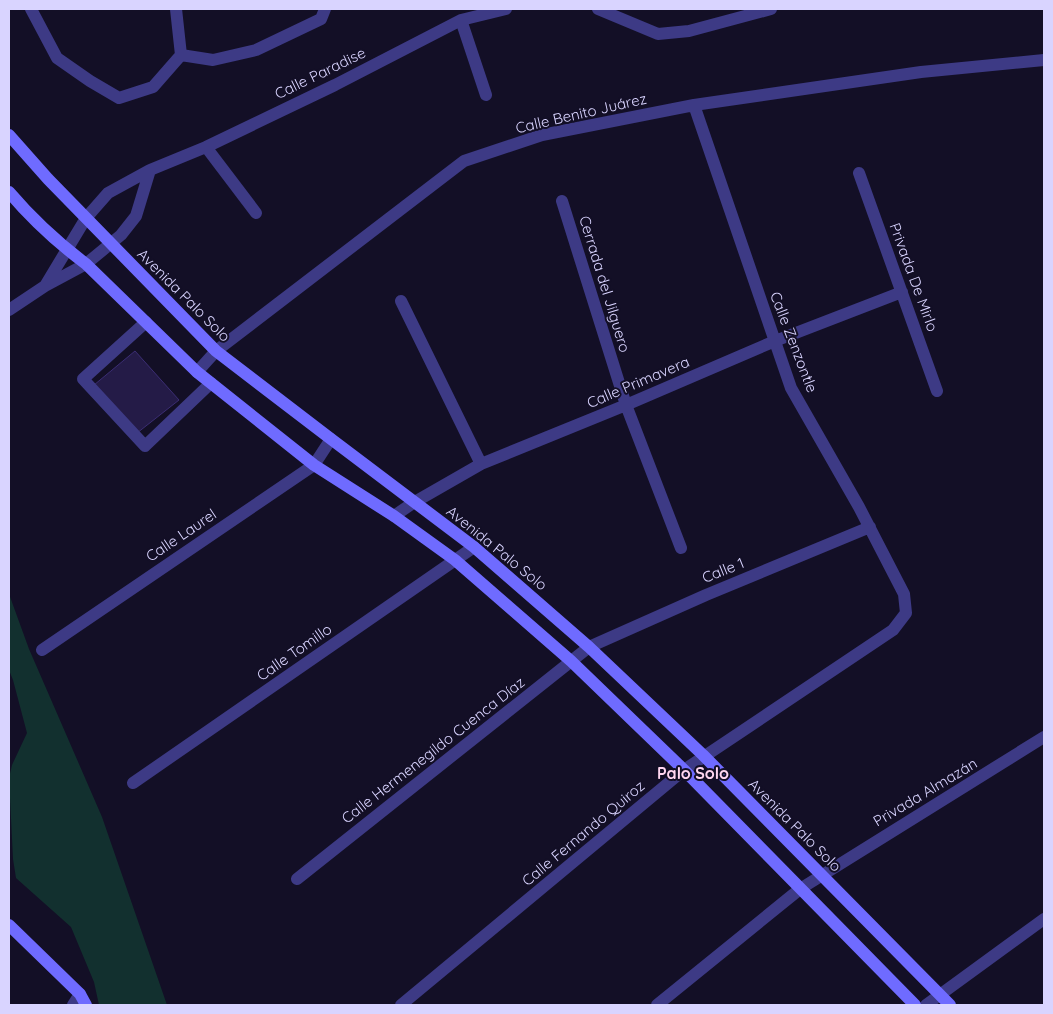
<svg xmlns="http://www.w3.org/2000/svg" width="1053" height="1014" viewBox="0 0 1053 1014" font-family="Quicksand,sans-serif">
	<style>
		.green { fill: #12302f }
		.building { fill: #241b47; stroke: #3b2d73 }
		.lines { fill: none; stroke-linecap: round; stroke-linejoin: round }
		.service { stroke: #3d3a85; stroke-width: 12 }
		.minor { stroke: #3d3a85; stroke-width: 12 }
		.secondary { stroke: #6f6bff; stroke-width: 12 }
		.labels { text-anchor: middle; dominant-baseline: central; stroke-width: 4; stroke-linejoin: round; paint-order: stroke }
		.street-label { font-size: 15px; fill: #d9d4ff; stroke: #130f26 }
		.neighbourhood-label { font-size: 16px; font-weight: bold; fill: #ffd6f0; stroke: #130f26 }
	</style>
	<rect width="100%" height="100%" fill="#130f26"/>
	<!-- green -->
	<path class="green" d="M9 594 29 649 102 817 167 1005H99L94 982 71 927 16 878 13 859 9 778 12 765 27 733 13 680 9 670Z"/>
	<!-- building -->
	<path class="building" d="M135 351 179 400 137 433 94 385Z"/>
	<g class="lines">
		<!-- service -->
		<path class="service" d="M146 322 83 379 145 446 211 383"/>
		<!-- minor -->
		<path class="minor" d="M31 9 57 58 90 81 119 98 153 87 181 55 176 9
			M598 9 658 34 689 31 771 9
			M461 20 486 95
			M181 55 213 60 256 50 321 19 325 9
			M206 147 256 213
			M859 173 937 391
			M562 201 626 405 681 548
			M45 286 86 218 108 193 150 170 206 147 335 85 461 20 506 9
			M401 301 481 464
			M9 310 45 286 86 264 121 235 136 216 150 170
			M197 372 216 351 464 161 542 135 694 105 921 72 1044 60
			M394 516 413 503 481 464 626 405 775 341 902 292
			M42 650 314 465 331 439
			M133 783 474 547
			M297 879 589 647 706 595 870 527
			M73 1005 80 994
			M401 1005 684 770 893 630 906 613 904 594 859 507 791 388 694 105
			M657 1005 800 889 1044 737
			M926 1005 1044 919"/>
		<!-- secondary -->
		<path class="secondary" d="M9 135 48 179 216 351 331 439 474 547 589 647 703 755 950 1005
			M9 192C32 219 58 243 86 264L197 372 314 465 394 516 455 560 571 661 684 770 915 1005
			M9 925 80 994 86 1005"/>
	</g>
	<g class="labels">
		<!-- street labels -->
		<g class="street-label">
			<text transform="translate(320 73) rotate(-26)">Calle Paradise</text>
			<text transform="translate(581 113) rotate(-13)">Calle Benito Juárez</text>
			<text transform="translate(914 277) rotate(70)">Privada De Mirlo</text>
			<text transform="translate(605 284) rotate(73)">Cerrada del Jilguero</text>
			<text transform="translate(184 295) rotate(45)">Avenida Palo Solo</text>
			<text transform="translate(794 342) rotate(69)">Calle Zenzontle</text>
			<text transform="translate(638 382) rotate(-23)">Calle Primavera</text>
			<text transform="translate(181 535) rotate(-34)">Calle Laurel</text>
			<text transform="translate(497 548) rotate(39)">Avenida Palo Solo</text>
			<text transform="translate(723 570) rotate(-22)">Calle 1</text>
			<text transform="translate(294 652) rotate(-35)">Calle Tomillo</text>
			<text transform="translate(433 750) rotate(-38)">Calle Hermenegildo Cuenca Díaz</text>
			<text transform="translate(925 792) rotate(-31)">Privada Almazán</text>
			<text transform="translate(795 825) rotate(45)">Avenida Palo Solo</text>
			<text transform="translate(583 833) rotate(-40)">Calle Fernando Quiroz</text>
		</g>
		<!-- neighbourhood labels -->
		<g class="neighbourhood-label">
			<text x="693" y="773">Palo Solo</text>
		</g>
	</g>
	<!-- border -->
	<rect width="1053" height="1014" fill="none" stroke="#d9d4ff" stroke-width="20"/>
</svg>
